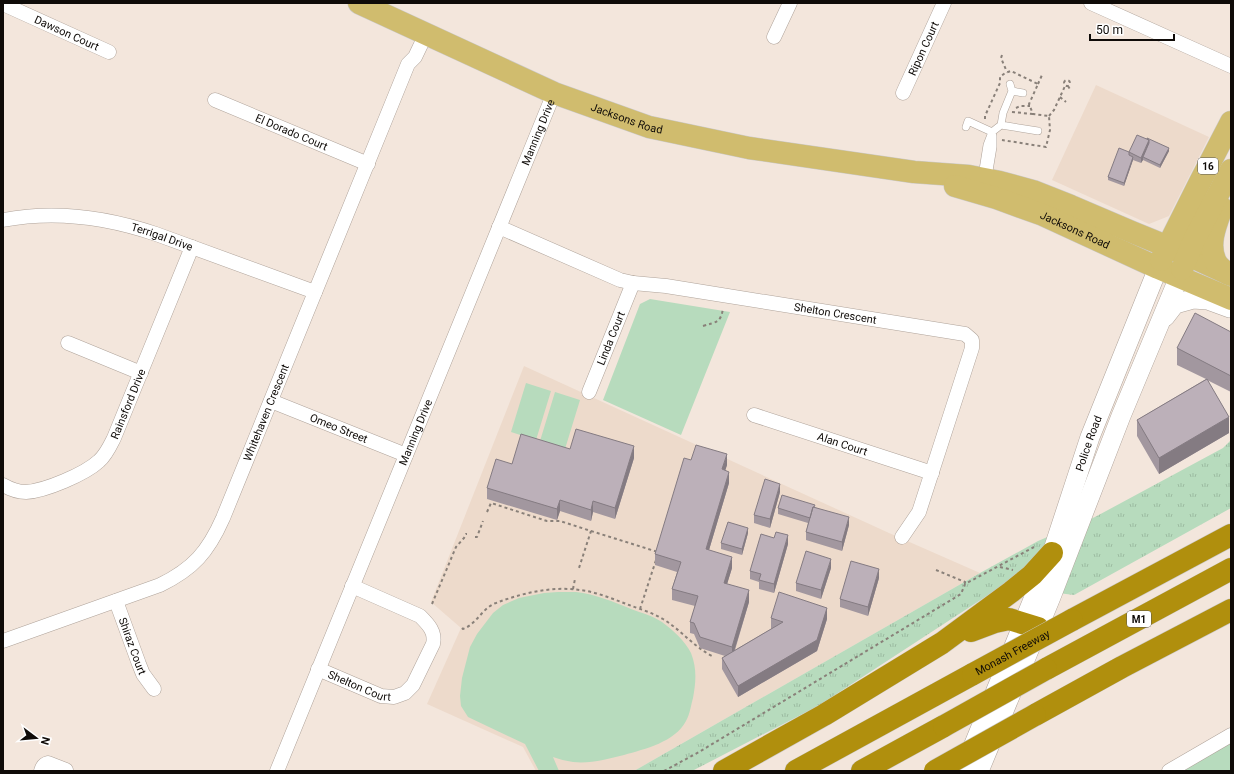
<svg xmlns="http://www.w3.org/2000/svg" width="1234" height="774" viewBox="0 0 1234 774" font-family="Roboto,sans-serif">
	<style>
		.built { fill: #eddacb }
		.grass { fill: url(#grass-tufts) }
		.park { fill: #b7dbbd }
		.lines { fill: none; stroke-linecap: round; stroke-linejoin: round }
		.service-casing { stroke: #afa39a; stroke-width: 8 }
		.minor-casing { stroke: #afa39a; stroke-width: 15 }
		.secondary-casing { stroke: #afa39a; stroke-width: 20 }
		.primary-casing { stroke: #cac9c9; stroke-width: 23 }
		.motorway-casing { stroke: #cac9c9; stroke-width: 23 }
		.path { stroke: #898079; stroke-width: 2; stroke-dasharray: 3 3; stroke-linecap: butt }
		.service { stroke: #fff; stroke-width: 7 }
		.minor { stroke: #fff; stroke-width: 14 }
		.secondary { stroke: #fff; stroke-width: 19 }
		.primary { stroke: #d0bc6e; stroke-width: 22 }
		.motorway { stroke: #b08f0d; stroke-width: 22 }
		.motorway-bridge-casing { stroke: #cac9c9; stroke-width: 23; stroke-linecap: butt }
		.motorway-bridge { stroke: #b08f0d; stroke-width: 22 }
		.wall { fill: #a2979f }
		.shaded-wall { fill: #847b82 }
		.building { fill: #bcb0b9; stroke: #847b82 }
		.labels { text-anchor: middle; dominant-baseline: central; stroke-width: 3; stroke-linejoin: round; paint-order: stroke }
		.shield { fill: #fff; stroke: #575452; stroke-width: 1 }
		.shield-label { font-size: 10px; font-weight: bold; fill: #0f0b08 }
		.street-label { font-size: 11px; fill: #0f0b08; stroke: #fff }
	</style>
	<defs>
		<pattern id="grass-tufts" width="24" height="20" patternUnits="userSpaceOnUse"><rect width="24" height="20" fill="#b7dbbd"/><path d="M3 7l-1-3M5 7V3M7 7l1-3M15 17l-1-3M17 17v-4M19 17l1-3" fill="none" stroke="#9cbba1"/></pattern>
	</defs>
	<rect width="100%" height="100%" fill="#f3e6dc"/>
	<!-- built -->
	<path class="built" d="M1096 85 1209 137 1169 216 1149 224 1052 180Z
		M524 366 889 533 980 573 634 771H536L523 747 427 704 461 628 431 602Z"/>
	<!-- grass -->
	<path class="grass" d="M1231 440V508L1074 595 1002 586 818 706 692 771H634L980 573 1038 541 1095 517 1223 448Z"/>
	<!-- park -->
	<path class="park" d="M650 299 730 312 681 435 603 400 640 304Z
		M526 383 551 391 536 440 511 432Z
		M555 392 580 400 565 449 540 441Z
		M558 592C564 592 570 592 576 592 595 594 614 602 631 609 642 613 653 616 662 622 673 630 685 641 691 653 697 668 696 682 693 698 691 705 690 714 686 721 675 742 645 749 624 755 608 759 590 764 573 762 566 761 559 759 553 757L559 771H539L525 744 468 717 461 706 460 696 462 678 470 647 477 634 493 613 503 605 519 598 544 593Z
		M1231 735V771H1169Z"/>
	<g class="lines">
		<!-- service casing -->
		<g class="service-casing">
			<path id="service" d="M1012 91 1023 93
				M1001 125 1038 131
				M966 127 968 121 992 132
				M982 176 987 145 992 132 1001 125 1003 113 1012 91 1010 84
				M988 177 993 147V136"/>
		</g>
		<!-- minor casing -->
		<g class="minor-casing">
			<g id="minor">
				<path d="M1091 3 1231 66"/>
				<path id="s1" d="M3 4 109 52"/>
				<path d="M774 37 790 3"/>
				<path id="s2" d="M903 93 944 3"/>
				<path id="s3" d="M215 100 368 164"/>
				<path id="s4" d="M3 220C55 210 106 217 156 234L315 292"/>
				<path id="s5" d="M499 227 620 280 633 283 666 286 965 334 972 340V348L919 512 902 537"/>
				<path d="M68 343 141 373"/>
				<path id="s6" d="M589 392 633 283"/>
				<path id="s7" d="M271 401 406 455"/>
				<path id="s8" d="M754 415 932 473"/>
				<path id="s9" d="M3 485C10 489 18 492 26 492 45 491 85 474 99 461 106 455 110 446 114 438L192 247"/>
				<path id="s10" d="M116 601 139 664 143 674 154 689"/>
				<path id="s11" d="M3 641 160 585C193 569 208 552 223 518L408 64 415 57 426 34"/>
				<path id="s12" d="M318 669 381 696 394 697 405 693 413 685 433 644C436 632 428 624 420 616L352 586"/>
				<path d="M41 771C42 767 44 764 48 763L66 770"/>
				<path id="s13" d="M277 771 554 93"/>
				<path d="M1169 771 1231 735"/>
			</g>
		</g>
		<!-- secondary casing -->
		<g class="secondary-casing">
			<g id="secondary">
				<path d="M1165 317 1175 304 1193 299 1208 300 1230 308"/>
				<path id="s14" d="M963 771 1052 553 1090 437 1158 268"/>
				<path d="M979 771 1051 597 1121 416 1179 277"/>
			</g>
		</g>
		<!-- primary casing -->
		<g class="primary-casing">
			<g id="primary">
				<path id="s15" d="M359 3 554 93 649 127 749 148 914 172 969 176 1000 182 1033 191 1071 206 1132 232 1188 255 1231 275"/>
				<path id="s16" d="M955 186 996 198 1043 215 1158 268 1231 299"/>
				<path d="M1222 208C1216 224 1207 245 1216 262 1218 266 1223 270 1227 273"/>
				<path d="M1161 260 1200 182 1231 122"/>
				<path d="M1182 269 1195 238 1231 170"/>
			</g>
		</g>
		<!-- motorway casing -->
		<g class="motorway-casing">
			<path id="motorway" d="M1072 620 1231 535
				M971 631 995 622 1009 619 1038 628
				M1046 669 1231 569
				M1035 715 1122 667 1231 610
				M724 771 824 715 942 643 1011 592 1032 575 1052 553
				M796 771 973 674
				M862 771 944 726"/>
		</g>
		<!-- path -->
		<path class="path" d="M1002 55 1001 58 1007 72
			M1064 83a3 3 0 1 1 6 0a3 3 0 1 1-6 0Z
			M1038 84 1042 75
			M1068 86 1071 91
			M1060 97 1066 102
			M1016 108 1020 106H1030
			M1012 112 1033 114
			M1049 116 1054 110 1065 86
			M985 119V116L1000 83V77L1005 73 1011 71 1038 84 1029 104 1033 114 1049 116 1050 130 1046 147 1002 140
			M703 326C716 322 721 323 723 308
			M487 512 491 503 547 521H560L591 531 579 568
			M591 531 658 552
			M475 537H477L483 521
			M1000 567 1013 570
			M936 570 965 582V584
			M573 589 575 579
			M432 604 456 547 464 538 466 534H467
			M640 609 656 560
			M462 628 463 629C477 624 482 608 496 603 522 593 552 586 580 590 597 592 613 599 629 605 640 609 653 613 663 619 681 630 693 646 712 656
			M664 771 699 752 961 594 965 584 1034 547"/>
		<!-- service -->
		<use href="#service" class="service"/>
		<!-- minor -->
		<use href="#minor" class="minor"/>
		<!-- secondary -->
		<use href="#secondary" class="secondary"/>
		<!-- primary -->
		<use href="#primary" class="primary"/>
		<!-- motorway -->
		<use href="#motorway" class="motorway"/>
		<!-- motorway-bridge casing -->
		<g class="motorway-bridge-casing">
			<g id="motorway-bridge">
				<path id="s17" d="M973 674 1072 620"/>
				<path d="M944 726 1046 669"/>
				<path d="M935 771 1035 715"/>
			</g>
		</g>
		<!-- motorway-bridge -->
		<use href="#motorway-bridge" class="motorway-bridge"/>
	</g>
	<!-- wall -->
	<path class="wall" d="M1169 151 1160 168 1143 160 1141 163 1133 160 1124 186 1108 180V177L1129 152Z
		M1231 332V392L1207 380 1229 433 1159 474 1137 436V420L1206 379 1177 365V348Z
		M570 449 634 458 615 519 593 512 591 521 560 511 557 520 487 499V488L512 464Z
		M691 460 727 465 725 470 729 483 709 550 732 568 727 584 749 602 735 650 771 629V618L827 619 817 651 738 697 722 669V658L725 656 700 648 694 634 690 633V622L695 606 672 600V589L677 572 655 565V554Z
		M780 492 770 528 754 523V515Z
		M815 507 849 525 842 551 806 540V532L808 523 778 514V508Z
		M748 533 742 555 721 549V543Z
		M774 538 788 544 774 593 759 589V582L750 579V571Z
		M831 568 821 599 796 591V583Z
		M879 578 868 616 840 607V599Z"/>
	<!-- shaded-wall -->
	<path class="shaded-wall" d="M1149 140V146L1143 157V160L1141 163V158Z
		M1169 148V151L1160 168V165Z
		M1133 157V160L1124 186V183Z
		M1229 417V433L1159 474V458Z
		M634 446V458L615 519V508Z
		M727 454V465L722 481V469Z
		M729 472V483L706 560V549Z
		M780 484V492L770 528V519Z
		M560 500V511L557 520V509Z
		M593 501V512L591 521V510Z
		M849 517V525L842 551V542Z
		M748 528V533L742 555V549Z
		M788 535V544L774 593V584Z
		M732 557V568L724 594V583Z
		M831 559V568L821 599V590Z
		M879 569V578L868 616V607Z
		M749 590V602L732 658V647Z
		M827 608V619L817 651 738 697V686Z"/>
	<!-- building -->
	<path class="building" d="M1137 135 1149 140 1141 158 1129 152Z
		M1147 138 1169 148 1160 165 1143 157 1149 143V140L1147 139Z
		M1119 148 1129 152V155L1133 157 1124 183 1108 177Z
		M1195 313 1231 332V376L1177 348Z
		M1207 379 1229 417 1159 458 1137 420Z
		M576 429 634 446 615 508 593 501 591 510 560 500 557 509 487 488 496 459 512 464 521 434 570 449Z
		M696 445 727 454 722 469 729 472 706 549 732 557 724 583 749 590 732 647 700 637 694 623 690 622 698 596 672 589 681 562 655 554 684 458 691 460Z
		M765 479 780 484 770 519 754 515Z
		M782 495 815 505 814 507H813L810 518 778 508Z
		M813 507 849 517 842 542 806 532Z
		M728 522 748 528 742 549 721 543Z
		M776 532 788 535 774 584 759 580 761 574 750 571 761 534 774 538Z
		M806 551 831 559 821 590 796 583Z
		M851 561 879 569 868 607 840 599Z
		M779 592 827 608 817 640 738 686 722 658 783 622 771 618Z"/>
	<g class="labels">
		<!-- shield labels -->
		<g class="shield">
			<rect x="1198" y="158" width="20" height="16" rx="3"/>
			<rect x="1127" y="611" width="24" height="16" rx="3"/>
		</g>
		<g class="shield-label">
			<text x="1208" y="166">16</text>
			<text x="1139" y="619">M1</text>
		</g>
		<!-- street labels -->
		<g class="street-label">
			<text stroke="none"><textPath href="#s1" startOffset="70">Dawson Court</textPath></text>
			<text stroke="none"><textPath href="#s2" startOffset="49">Ripon Court</textPath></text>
			<text stroke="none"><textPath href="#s15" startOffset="292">Jacksons Road</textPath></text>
			<text stroke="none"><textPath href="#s3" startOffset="83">El Dorado Court</textPath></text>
			<text stroke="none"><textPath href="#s13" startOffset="690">Manning Drive</textPath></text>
			<text stroke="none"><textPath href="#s16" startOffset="128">Jacksons Road</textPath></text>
			<text stroke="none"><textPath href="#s4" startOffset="162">Terrigal Drive</textPath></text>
			<text stroke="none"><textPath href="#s5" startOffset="350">Shelton Crescent</textPath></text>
			<text stroke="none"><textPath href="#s6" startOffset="58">Linda Court</textPath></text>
			<text stroke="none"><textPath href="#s9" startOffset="169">Rainsford Drive</textPath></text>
			<text stroke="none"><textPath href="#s11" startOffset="375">Whitehaven Crescent</textPath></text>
			<text stroke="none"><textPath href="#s7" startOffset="73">Omeo Street</textPath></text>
			<text stroke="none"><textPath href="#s13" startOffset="366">Manning Drive</textPath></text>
			<text stroke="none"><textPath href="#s14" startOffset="351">Police Road</textPath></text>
			<text stroke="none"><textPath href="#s8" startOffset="93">Alan Court</textPath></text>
			<text stroke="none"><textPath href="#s10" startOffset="48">Shiraz Court</textPath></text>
			<text stroke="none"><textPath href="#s17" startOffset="45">Monash Freeway</textPath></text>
			<text stroke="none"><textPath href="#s12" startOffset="45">Shelton Court</textPath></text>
		</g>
	</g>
	<!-- border -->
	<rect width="1234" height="774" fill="none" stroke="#0f0b08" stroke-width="8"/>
	<!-- north arrow -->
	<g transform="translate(36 738) rotate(106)" stroke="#ffffff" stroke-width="3" paint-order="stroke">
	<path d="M0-3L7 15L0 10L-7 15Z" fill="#0f0b08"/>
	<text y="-6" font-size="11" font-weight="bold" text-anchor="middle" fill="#0f0b08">N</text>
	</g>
	<!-- scale -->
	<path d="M1090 34v6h84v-6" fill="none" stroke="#0f0b08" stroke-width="2"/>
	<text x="1096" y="34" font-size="12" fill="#0f0b08" stroke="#ffffff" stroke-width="3" paint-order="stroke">50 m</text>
</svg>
